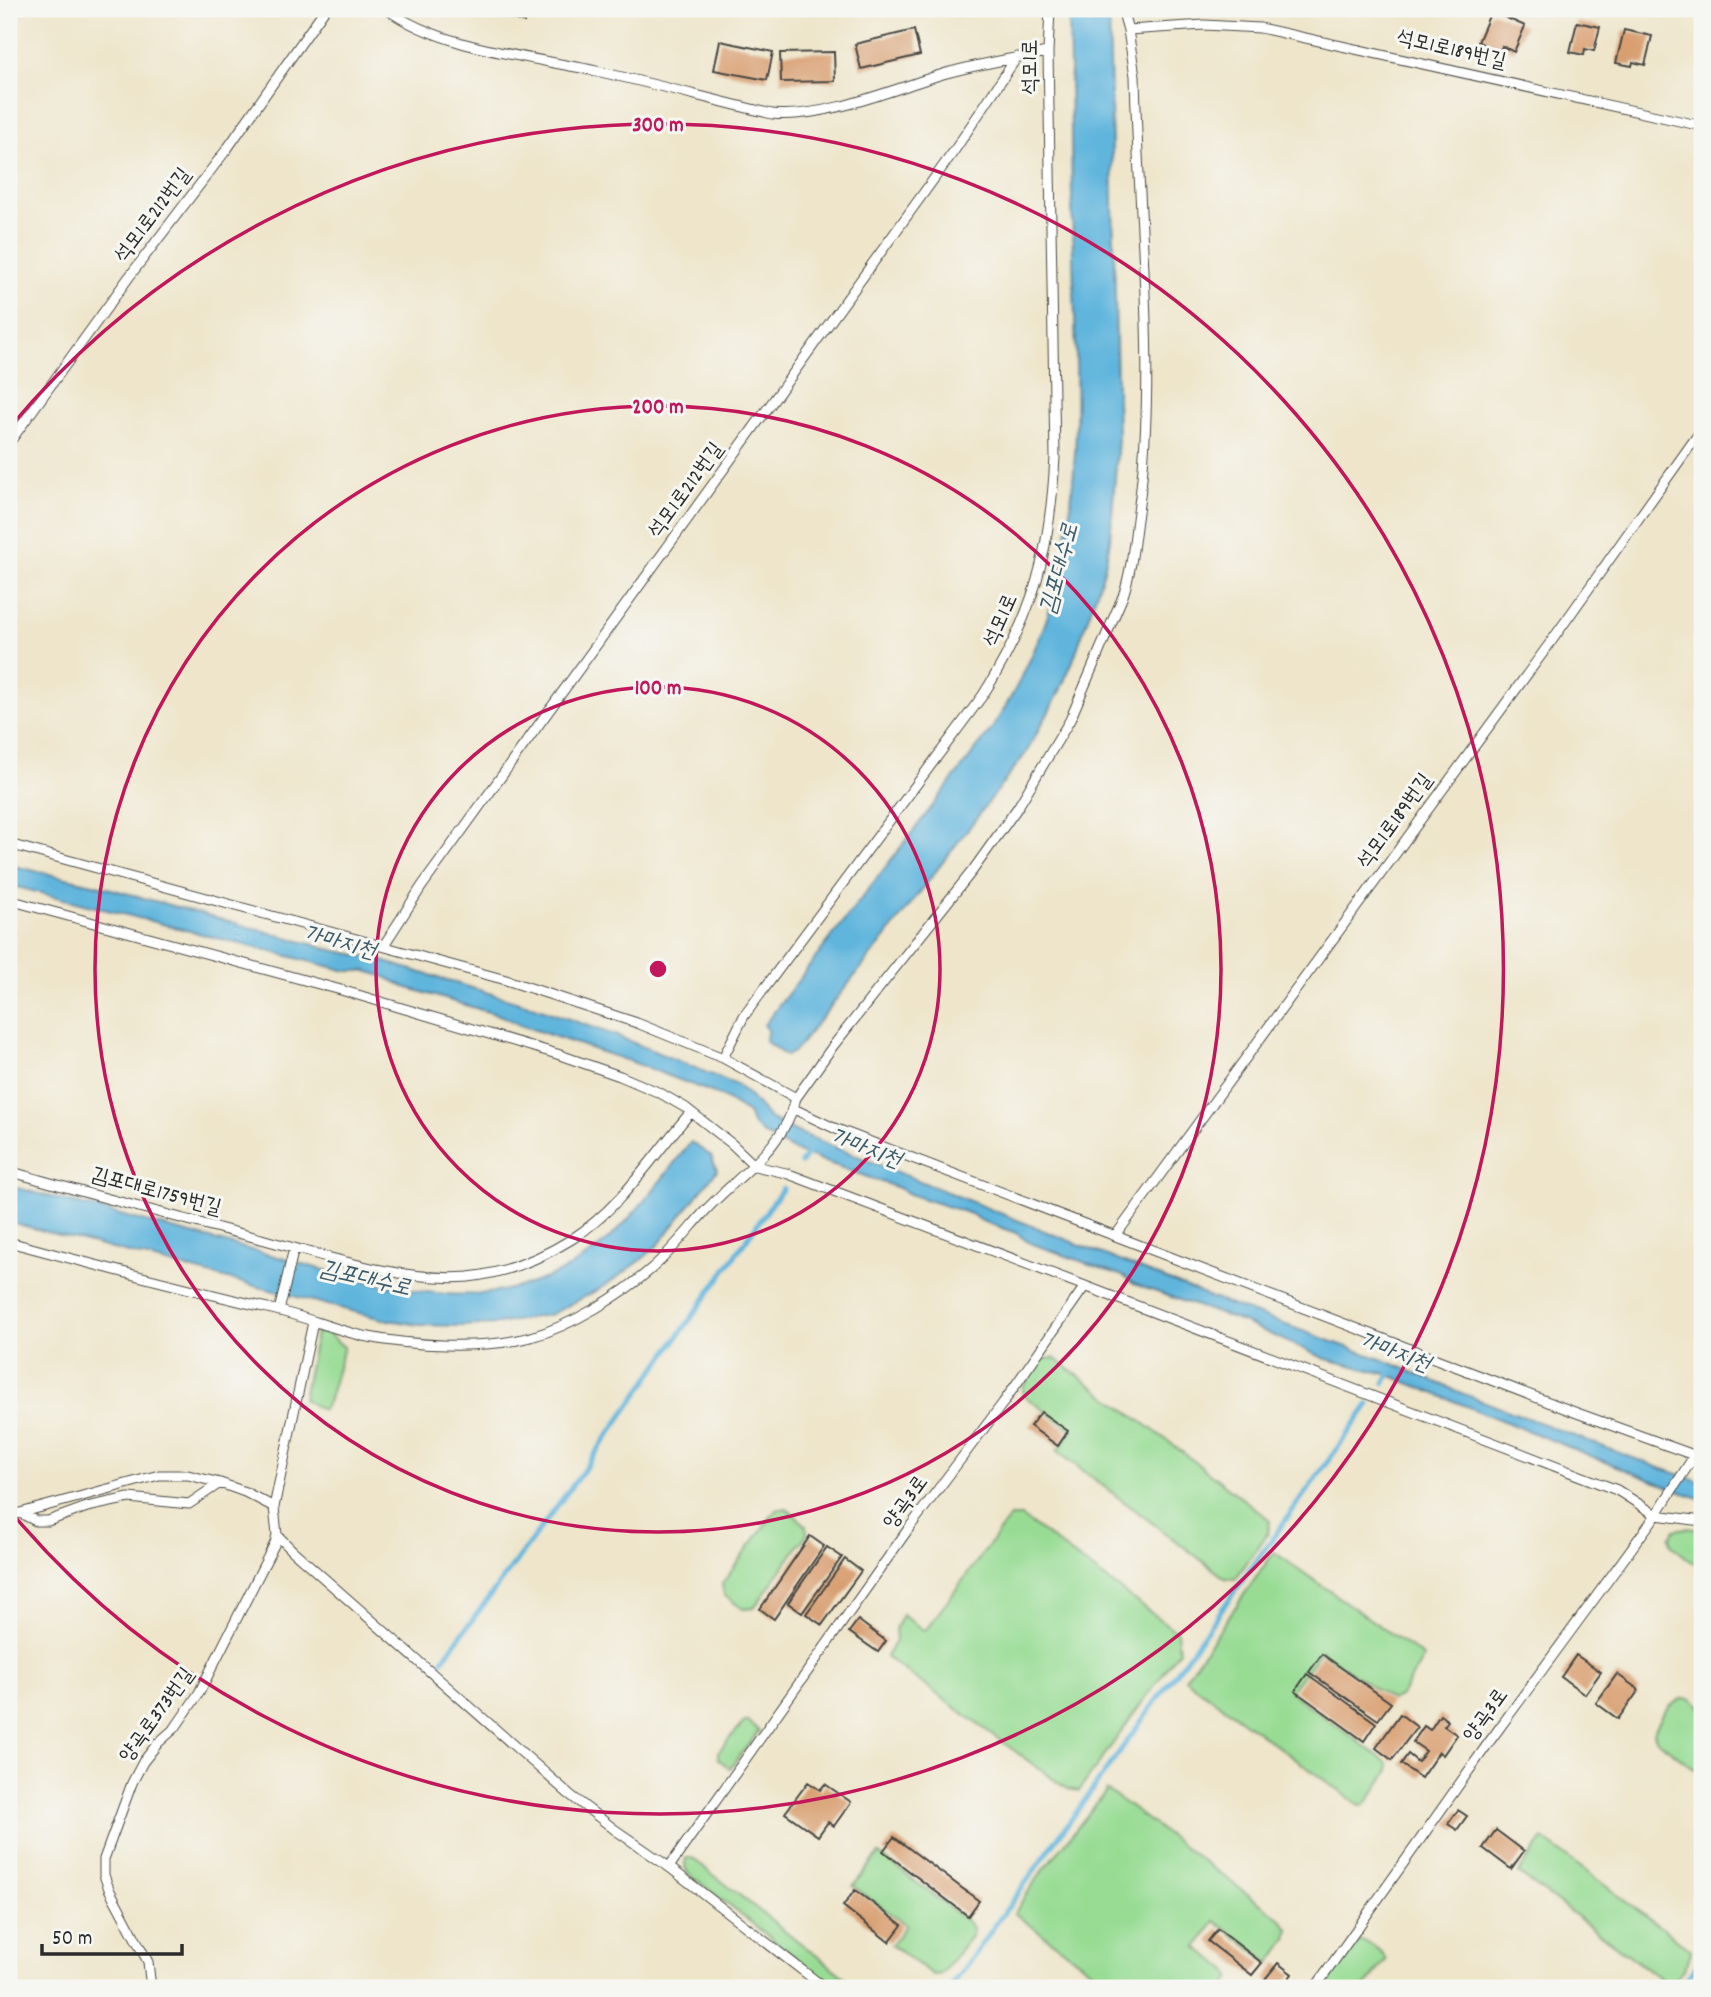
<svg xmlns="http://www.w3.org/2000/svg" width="1711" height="1997" viewBox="0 0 1711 1997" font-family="Dekko,'Poor Story',sans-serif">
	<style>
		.green { fill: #98dc94; stroke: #628460; stroke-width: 2 }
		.water { fill: #61b5dd; stroke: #467084; stroke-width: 2 }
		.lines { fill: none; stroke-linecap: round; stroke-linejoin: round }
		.stream { stroke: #61b5dd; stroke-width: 5 }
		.building { fill: #d89d6e }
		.lane-casing { stroke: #484743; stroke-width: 11 }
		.lane { stroke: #fff; stroke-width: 9 }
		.ring { fill: none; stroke: #c2185b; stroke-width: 3.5 }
		.labels { text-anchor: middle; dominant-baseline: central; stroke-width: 6; stroke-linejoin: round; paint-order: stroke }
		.street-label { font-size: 21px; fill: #2b2b2b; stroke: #f6f6f2 }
		.water-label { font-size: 23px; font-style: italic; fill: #3e5b69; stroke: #f6f6f2 }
		.centre { fill: #c2185b; stroke: #f6f6f2; stroke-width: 3.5 }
		.ring-label { font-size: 21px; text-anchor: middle; font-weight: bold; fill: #c2185b; stroke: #f6f6f2; stroke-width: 6; stroke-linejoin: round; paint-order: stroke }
	</style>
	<rect width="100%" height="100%" fill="#f6f6f2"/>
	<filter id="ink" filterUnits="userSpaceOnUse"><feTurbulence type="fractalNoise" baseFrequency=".0143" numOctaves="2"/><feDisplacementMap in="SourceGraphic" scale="14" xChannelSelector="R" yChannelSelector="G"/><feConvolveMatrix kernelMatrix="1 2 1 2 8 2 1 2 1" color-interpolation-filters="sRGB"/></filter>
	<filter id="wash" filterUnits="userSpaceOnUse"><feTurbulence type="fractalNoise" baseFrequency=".00686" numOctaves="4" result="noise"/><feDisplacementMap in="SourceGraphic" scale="28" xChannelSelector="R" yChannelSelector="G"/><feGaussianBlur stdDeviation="1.57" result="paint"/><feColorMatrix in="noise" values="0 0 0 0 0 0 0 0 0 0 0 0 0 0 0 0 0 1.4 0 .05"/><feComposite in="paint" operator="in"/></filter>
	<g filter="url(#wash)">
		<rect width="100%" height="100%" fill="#eee5ca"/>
		<!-- green -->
		<path class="green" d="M325 1331 344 1347 328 1402 322 1410 303 1399 316 1333Z
			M1054 1358 1164 1438 1270 1520 1268 1533 1235 1579 1225 1578 1057 1451 1072 1430 1023 1395V1387L1043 1359Z
			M786 1508 806 1525 807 1534 754 1608 743 1609 724 1595 722 1584 776 1510Z
			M1010 1517H1022L1177 1632 1179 1651 1079 1791 1067 1789 886 1657 896 1639 895 1629 902 1615 925 1631Z
			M1686 1528 1702 1530V1570L1671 1545 1670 1537 1675 1530Z
			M1274 1552 1424 1657 1401 1695 1391 1700 1321 1651 1290 1692 1388 1763 1389 1771 1365 1805 1360 1806 1185 1679Z
			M1684 1698 1692 1699 1702 1707V1774L1657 1740 1654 1733C1658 1720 1670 1702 1684 1698Z
			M744 1722H749L759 1731 730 1768 718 1759V1752Z
			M1107 1790 1281 1919 1289 1928 1287 1939 1270 1963 1215 1921 1197 1947 1227 1970 1231 1978 1224 1988H1115L1014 1913 1036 1880Z
			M1543 1839 1691 1950C1690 1961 1679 1979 1668 1984L1518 1873Z
			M879 1854 967 1921 973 1928 972 1935 941 1974 933 1975 891 1945 906 1925 853 1886Z
			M686 1858H692L858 1988H835L695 1879C687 1873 683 1869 686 1858Z
			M1359 1941C1368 1941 1383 1951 1386 1960L1364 1988H1324Z"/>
		<!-- water -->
		<path class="water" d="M1069 9H1109L1118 439 1110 541 1103 574 1073 661 1058 695 1026 753 885 938 795 1051 786 1056 765 1041 768 1030 764 1025 991 730C1019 687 1041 641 1056 591 1061 576 1062 560 1065 544 1082 449 1076 355 1073 258 1071 175 1070 92 1069 9Z
			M9 865 93 884 336 951 369 957 532 1006 617 1036 737 1085 749 1095 769 1118 797 1132 1220 1301 1386 1361 1464 1394 1657 1467 1702 1482V1499L1681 1492 1386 1374 1326 1359 1245 1323 1134 1284 1123 1276 1030 1243 1016 1233 982 1221 971 1214 912 1195 898 1188 795 1151 763 1134 752 1124 748 1113 719 1095 635 1063 520 1025 502 1016 405 987 386 977 366 971H347L9 885Z
			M691 1142 711 1156 717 1170 659 1244 640 1261 605 1286 552 1314 498 1324 460 1326 420 1325 382 1319 9 1222V1186C96 1208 183 1232 271 1255 328 1271 387 1290 447 1294 485 1297 526 1288 560 1272 618 1244 652 1190 691 1142Z"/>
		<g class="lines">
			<!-- stream -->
			<path class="stream" d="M801 1163 809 1151
				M1384 1383 1392 1371
				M441 1662 586 1467 783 1188
				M950 1988 1369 1404
				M1680 1988 1702 1958"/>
		</g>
		<g id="blocks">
			<!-- building -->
			<path class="building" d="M472 9H527L524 22Z
				M1491 11 1525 26 1514 52 1502 46 1500 52 1478 42Z
				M1577 22 1600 27 1594 51 1585 49 1584 55 1570 52Z
				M914 30 920 55 861 69 855 44Z
				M1624 30 1652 36 1645 65 1633 62 1632 66 1616 63Z
				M720 41 773 52 767 80 714 70Z
				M834 52 835 81 781 82 780 53Z
				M1041 1412 1068 1431 1058 1446 1030 1426Z
				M810 1536 824 1546 774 1619 760 1609Z
				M827 1547 842 1557 802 1613 788 1603Z
				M845 1559 861 1571 822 1625 806 1614Z
				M858 1620 886 1641 878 1652 849 1632Z
				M1322 1654 1391 1703 1378 1720 1309 1672Z
				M1576 1655 1601 1672 1585 1694 1561 1677Z
				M1307 1674 1376 1723 1364 1741 1295 1691Z
				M1617 1674 1639 1690 1618 1719 1596 1703Z
				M1400 1714 1417 1727 1392 1760 1376 1748Z
				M1440 1715 1448 1721 1444 1726 1457 1735 1443 1755 1439 1752 1421 1778 1401 1764 1408 1754 1418 1762 1426 1751 1413 1742 1424 1726 1430 1730Z
				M808 1782 820 1790 825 1784 851 1802 834 1826 828 1822 818 1836 785 1813Z
				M1458 1810 1467 1816 1457 1830 1448 1824Z
				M1496 1830 1524 1851 1511 1869 1483 1848Z
				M894 1837 979 1901 968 1916 883 1851Z
				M855 1890 902 1925 889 1942 843 1906Z
				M1218 1929 1262 1963 1252 1975 1208 1941Z
				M1278 1963 1292 1974 1282 1988H1278L1265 1979Z"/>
		</g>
	</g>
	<g filter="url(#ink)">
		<use href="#blocks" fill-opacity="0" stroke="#484743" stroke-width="2"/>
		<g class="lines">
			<!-- lane casing -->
			<g class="lane-casing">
				<path id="lane" d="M387 9C438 48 532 57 596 71 655 84 713 100 772 114 824 119 893 89 943 74 978 64 1013 58 1048 52
					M1122 9 1128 30 1204 25 1260 28 1702 126
					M9 443 129 277 227 149 325 9
					M9 844 506 980 637 1023 723 1058
					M9 900 341 990 557 1054 620 1076 660 1093 686 1108 732 1144 755 1166 786 1173 1085 1286 1003 1403 909 1528 669 1867 825 1988
					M384 945 422 886 954 151 1017 57
					M796 1098 833 1046 973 870 1018 807 1070 720 1123 596C1132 569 1134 540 1138 512 1158 371 1138 219 1135 76L1128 30
					M794 1109 834 1128 1577 1413 1702 1458
					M9 1171C94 1196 180 1218 265 1240 328 1257 403 1282 468 1277 506 1273 540 1259 572 1239 622 1207 653 1155 691 1112
					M1116 1235 1553 639 1702 429
					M9 1242C98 1266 187 1289 276 1310 305 1317 333 1329 363 1336 412 1346 482 1350 531 1337 571 1326 620 1296 651 1269 671 1252 687 1231 705 1211 738 1175 784 1149 796 1098L723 1058 744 1016 983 695C1035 613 1050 552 1055 457L1048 52 1050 9
					M1085 1286 1617 1490 1656 1515 1702 1521
					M279 1311 294 1248
					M20 1513 36 1521H48L87 1507 129 1498 189 1504 220 1483
					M9 1516 159 1475H188L220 1483 245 1492 274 1507
					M277 1535 293 1551 569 1794 614 1829 669 1867
					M151 1988 148 1962 109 1889 104 1875V1859L132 1783 143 1762 158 1743 175 1728 199 1693 275 1543 277 1535 274 1507 313 1322
					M1315 1988 1487 1745 1656 1515 1702 1444"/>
			</g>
			<!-- lane -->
			<use href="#lane" class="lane"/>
		</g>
	</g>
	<!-- distance rings -->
	<g class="ring">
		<circle cx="658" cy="969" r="282"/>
		<circle cx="658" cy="969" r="563"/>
		<path d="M11 426A845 845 0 1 1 11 1512"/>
	</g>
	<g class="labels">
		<!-- street labels -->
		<g class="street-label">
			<text transform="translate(1451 51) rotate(13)">석모1로189번길</text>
			<text transform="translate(1032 67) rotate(-90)">석모1로</text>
			<text transform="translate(154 216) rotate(-53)">석모1로212번길</text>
			<text transform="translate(687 491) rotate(-54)">석모1로212번길</text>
			<text transform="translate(1002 621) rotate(-66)">석모1로</text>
			<text transform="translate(1396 822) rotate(-54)">석모1로189번길</text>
			<text transform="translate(156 1193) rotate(15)">김포대로1759번길</text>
			<text transform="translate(907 1503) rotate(-54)">양곡3로</text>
			<text transform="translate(158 1716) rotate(-54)">양곡로373번길</text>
			<text transform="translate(1487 1716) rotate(-54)">양곡3로</text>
		</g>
		<!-- water labels -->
		<g class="water-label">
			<text transform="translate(1061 569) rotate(-75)">김포대수로</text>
			<text transform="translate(339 944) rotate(15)">가마지천</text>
			<text transform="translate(865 1150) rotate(21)">가마지천</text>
			<text transform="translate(365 1280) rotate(13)">김포대수로</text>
			<text transform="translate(1394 1354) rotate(21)">가마지천</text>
		</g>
	</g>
	<circle cx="658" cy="969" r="10" class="centre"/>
	<g class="ring-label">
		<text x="658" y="131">300 m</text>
		<text x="658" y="413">200 m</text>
		<text x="658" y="694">100 m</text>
	</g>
	<!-- margin -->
	<rect width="1711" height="1997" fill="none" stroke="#f6f6f2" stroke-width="35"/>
	<!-- scale -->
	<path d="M42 1944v10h140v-10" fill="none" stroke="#2b2b2b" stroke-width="3.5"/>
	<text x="52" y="1944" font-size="21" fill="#2b2b2b" stroke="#f6f6f2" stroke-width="5" paint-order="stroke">50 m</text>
</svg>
